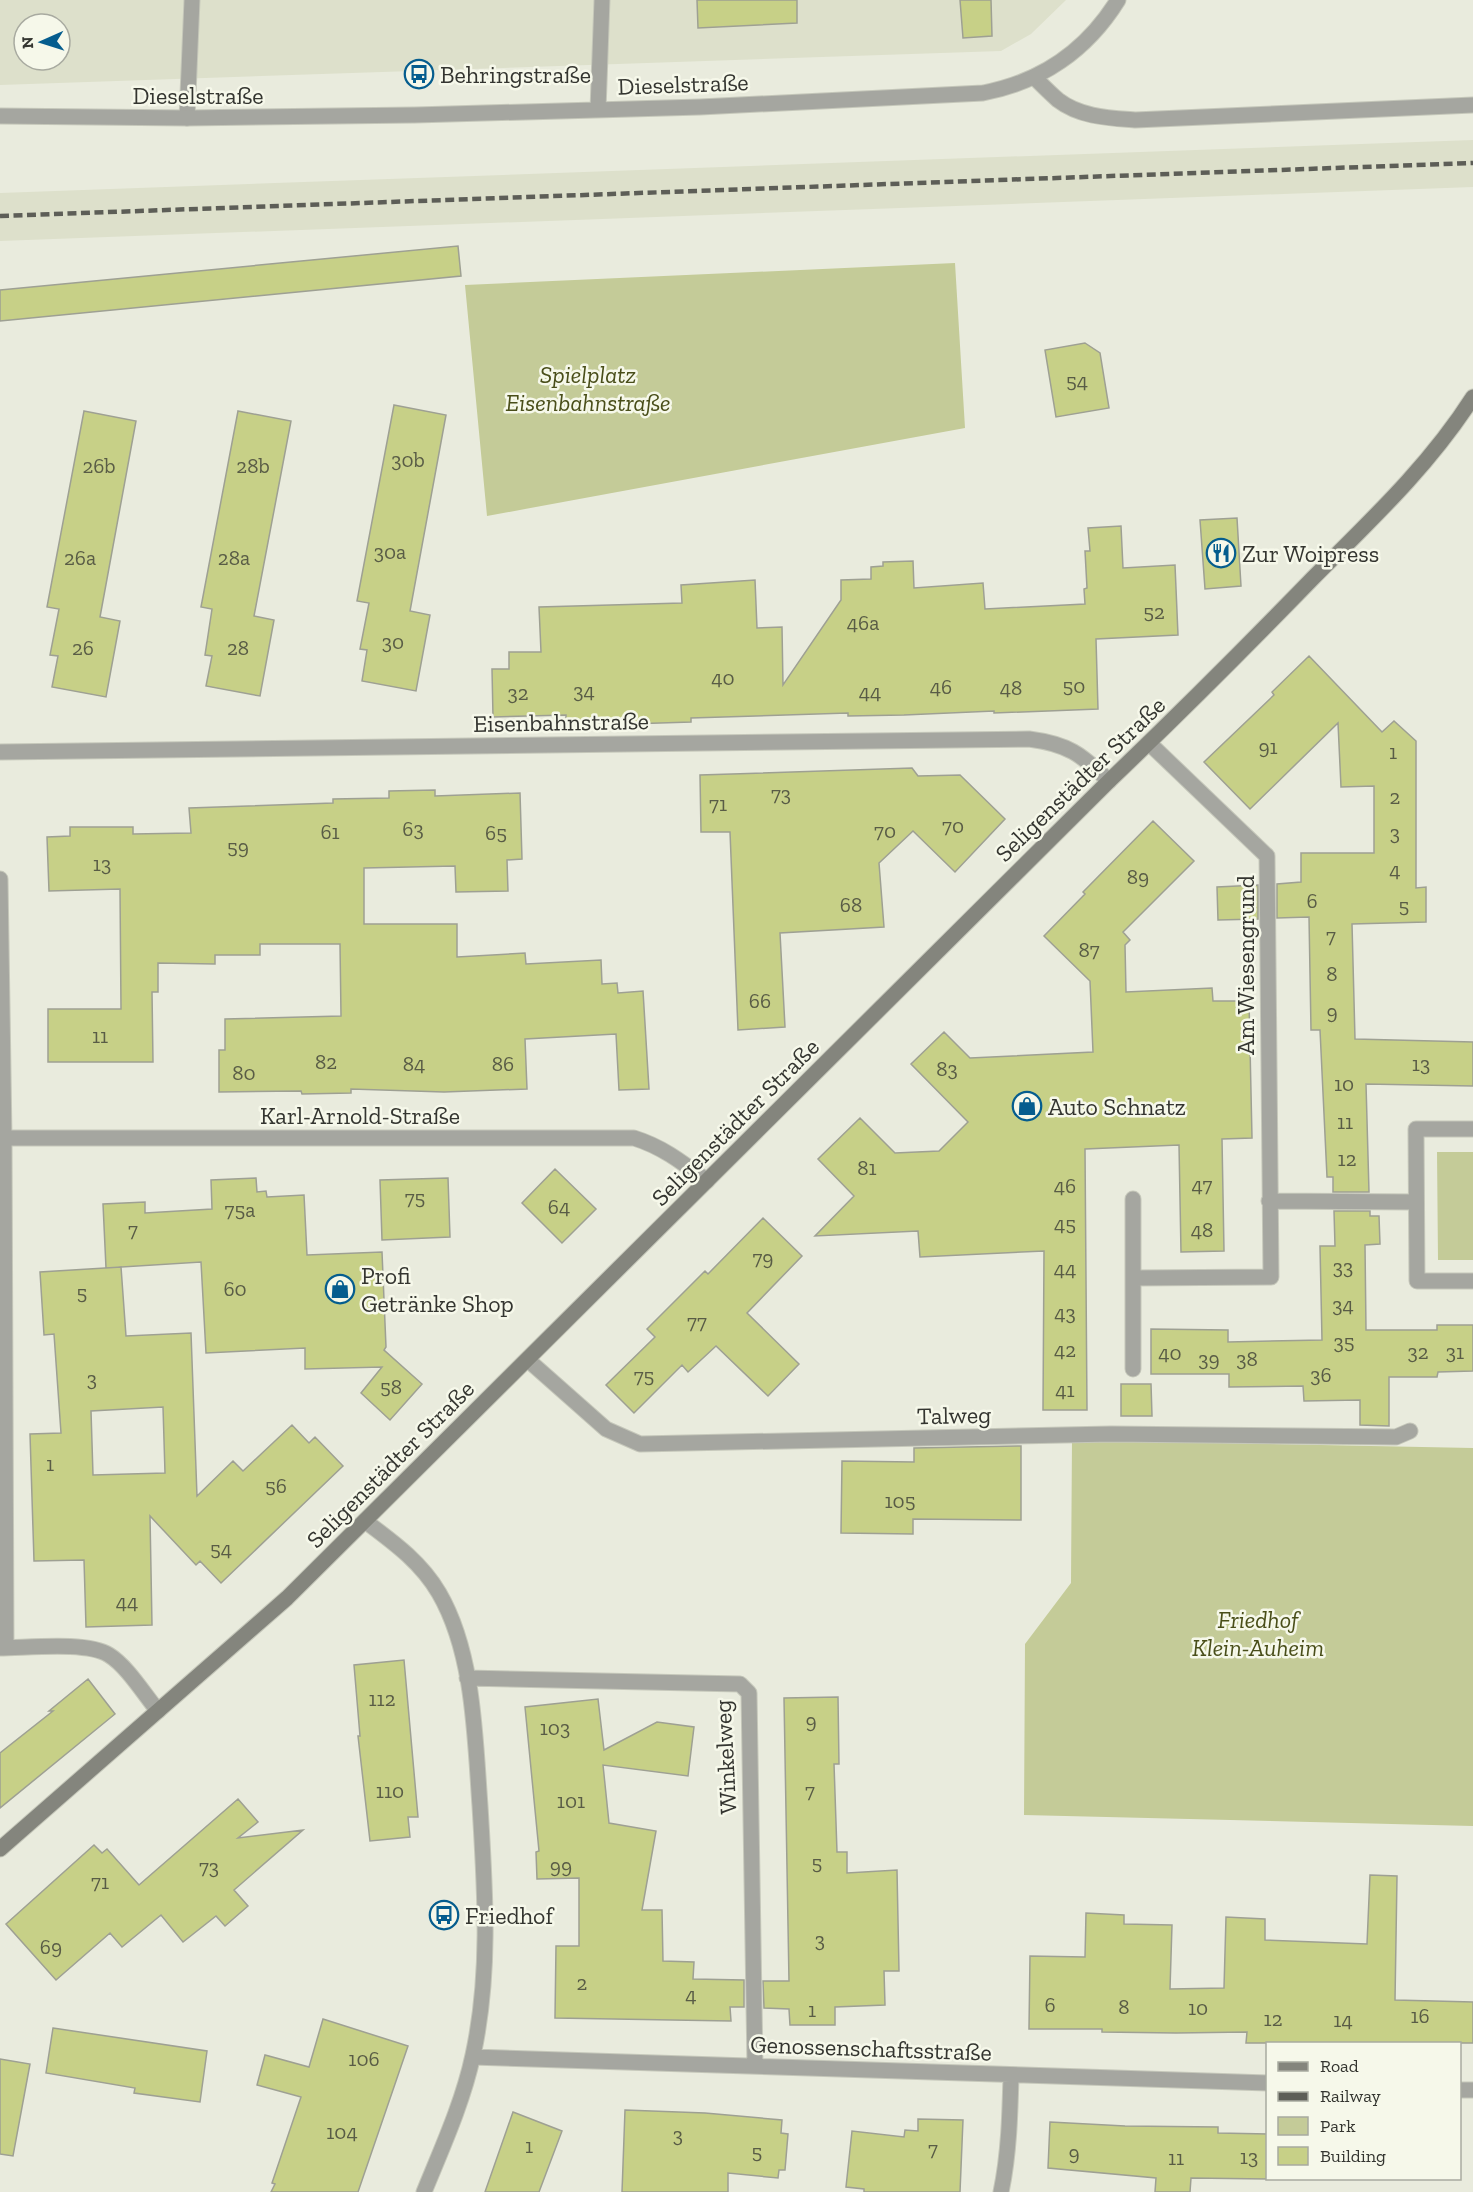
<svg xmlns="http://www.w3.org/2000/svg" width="1473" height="2192" viewBox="0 0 1473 2192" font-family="'Zilla Slab',serif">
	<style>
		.built { fill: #dde0cb; fill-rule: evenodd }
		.green { fill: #c4cb98 }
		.building { fill: #c7d087; stroke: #9ea093; stroke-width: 1.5; fill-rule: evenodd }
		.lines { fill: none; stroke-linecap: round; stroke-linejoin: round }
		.lane-casing { stroke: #c5c7ba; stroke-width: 17 }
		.street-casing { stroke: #c5c7ba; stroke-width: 17 }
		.secondary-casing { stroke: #c5c7ba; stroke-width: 17 }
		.lane { stroke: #a5a6a0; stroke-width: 15 }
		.street { stroke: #a5a6a0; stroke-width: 15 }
		.secondary { stroke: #84857d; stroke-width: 15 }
		.rail { stroke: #5d5e57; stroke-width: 4.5; stroke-dasharray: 9 4.5; stroke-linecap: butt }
		.labels { text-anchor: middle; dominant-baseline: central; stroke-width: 5; stroke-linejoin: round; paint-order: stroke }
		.number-label { font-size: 21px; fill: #595c46 }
		.poi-label { font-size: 24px; fill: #343530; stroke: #f6f8ea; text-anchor: start }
		.street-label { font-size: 24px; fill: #343530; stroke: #f6f8ea }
		.park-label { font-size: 24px; font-style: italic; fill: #494e19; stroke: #f6f8ea }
	</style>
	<rect width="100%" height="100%" fill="#e9ebdd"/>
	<!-- built -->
	<path class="built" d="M0 0H1066L1031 34 1001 51 0 85ZM24 24H60V60H24Z
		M1473 140V187L0 241V193Z"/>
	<!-- green -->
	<path class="green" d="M955 263 965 428 487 516 465 285Z
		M1437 1152H1473V1260H1438Z
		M1072 1440 1473 1448V1826L1024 1815 1025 1644 1071 1583Z"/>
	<!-- building -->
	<path class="building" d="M697 0H797V23L698 28Z
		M960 0H991L992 36 963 38Z
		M458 246 461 276 0 321V290Z
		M1085 343 1100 353 1109 408 1056 417 1045 350Z
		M394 405 446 415 410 611 430 615 416 691 362 681 367 650 360 649 369 603 357 601Z
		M84 411 136 421 100 617 120 621 106 697 52 687 58 656 50 655 59 609 47 607Z
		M238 411 291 421 254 616 274 620 260 696 206 686 212 656 205 655 212 609 201 607Z
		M1237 518 1241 586 1205 589 1200 520Z
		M1121 526 1123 568 1175 565 1178 635 1096 639 1098 709 994 713V711L904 715 848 716V713L691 718V722L629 724V719L566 720V715L493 717 492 669H509V652H541L539 607 682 603 681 585 755 580 757 628 782 627 783 685 841 600V580L871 579V567L883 566V562L913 561 914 588 983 583 985 609 1085 604 1084 589 1087 588 1085 551H1090L1088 528Z
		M1309 656 1382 732 1394 721 1416 741V888L1426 887V922L1352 924 1355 1039 1473 1042V1086L1366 1084 1369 1192H1333V1177H1327L1320 1030H1311L1309 917 1277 918V884L1301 882V853H1374V786L1341 787 1338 723 1250 809 1204 762 1274 695 1272 692Z
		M912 768 918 776 960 775 1005 819 955 872 913 831 879 863 884 927 780 933 785 1027 738 1030 730 832H701L700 775Z
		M435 790V796L520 793 522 859 507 860 508 891 456 892 455 866 364 868V924H457V957L525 953 526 964 601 960 602 984 617 983 618 993 643 991 649 1089 619 1090 616 1034 525 1039 527 1089 444 1092 351 1089V1093L302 1094 301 1091 219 1092V1050H225V1019L341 1016 340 944H260V955H215V964L158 963V992H152L153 1062H48V1009H121L120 889 49 891 47 837 70 836V827H133V834L191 833 189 808 333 803V799L389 798V791Z
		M1153 821 1194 861 1123 932 1130 940 1125 945 1126 992 1212 988 1213 1001H1249L1252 1138 1222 1139 1224 1251 1181 1252 1179 1145 1085 1149 1087 1410H1043L1044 1251 920 1257 918 1231 815 1236 854 1196 818 1159 860 1118 895 1153 939 1151 968 1122 911 1064 944 1032 970 1058 1093 1052 1090 981 1044 936 1085 894 1083 892Z
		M1258 885V919L1218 920 1217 887Z
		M555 1169 596 1209 562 1243 522 1203Z
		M256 1178 257 1192 266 1191 267 1197 304 1195 307 1255 382 1252 386 1347 384 1350 422 1384 390 1420 361 1393 382 1367 305 1369V1348L206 1353 201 1262 106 1268 103 1204 145 1202V1213L212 1209 211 1180Z
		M448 1178 450 1237 382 1240 380 1180Z
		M1334 1211H1370V1216H1379L1380 1244 1365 1245 1366 1330H1437V1325H1473V1371L1438 1372 1437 1377H1389V1426L1360 1425V1400L1304 1401 1303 1386 1229 1387V1374H1151V1329L1228 1330V1342L1322 1340 1320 1246H1335Z
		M763 1218 802 1256 747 1313 799 1364 768 1396 716 1346 688 1372 682 1365 634 1413 606 1385 655 1337 647 1329 705 1271 708 1274Z
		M121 1267 126 1336 191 1333 197 1496 233 1461 243 1471 292 1425 309 1443 315 1437 343 1466 221 1583 200 1561 196 1565 150 1516 152 1625 86 1627 84 1560 34 1561 30 1434 61 1433 54 1334 44 1335 40 1272ZM163 1407 165 1473 93 1475 91 1411Z
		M1121 1384H1151L1152 1416H1121Z
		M1021 1446V1520L913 1519V1534L841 1533 842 1461 914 1462V1448Z
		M404 1660 418 1817H408L410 1837 370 1841 358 1736H360L354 1665Z
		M88 1679 115 1714 0 1808V1753L53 1711H49Z
		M838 1697 839 1764H834L837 1852H847V1873L897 1870 899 1971H884L885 2005 835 2007V2025H790L789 2009 764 2008 763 1981H789L784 1698Z
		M598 1699 604 1750 657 1722 694 1727 688 1776 603 1765 609 1823 656 1831 642 1910H662L663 1961 694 1962 693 1979 744 1980V2007H730L731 2021 555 2018 556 1946H579V1878L537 1879 536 1852 539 1851 525 1707Z
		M238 1799 258 1822 238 1838 303 1830 234 1890 248 1906 225 1926 216 1916 183 1942 161 1915 122 1947 110 1933 56 1980 6 1924 94 1845 102 1853 107 1849 139 1885Z
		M1370 1875 1397 1876 1395 2000 1473 2002V2043H1246L1247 2032 1176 2033 1102 2032V2029H1029L1030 1956 1085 1957 1086 1913 1124 1915V1924L1172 1925 1170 1989 1224 1988 1226 1917 1265 1919V1940L1367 1944Z
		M323 2019 408 2046 358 2192H271L275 2184 272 2183 301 2097 257 2085 265 2055 309 2067Z
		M53 2028 207 2051 200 2102 134 2093 135 2088 46 2073Z
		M0 2059 30 2064 13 2156 0 2154Z
		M625 2110 705 2113 782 2120 781 2133 788 2134 785 2170H779L778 2178 728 2173V2192H622Z
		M513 2112 562 2131 539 2192H485Z
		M918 2119 963 2120 960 2192H864V2189L846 2187 852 2131 904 2137 905 2130 918 2131Z
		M1050 2122 1125 2126 1218 2127V2133L1268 2134V2179L1191 2178 1190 2192H1155L1156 2178 1048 2168Z"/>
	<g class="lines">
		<!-- lane casing -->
		<g class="lane-casing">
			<path id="lane" d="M1034 77C1042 85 1050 93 1058 100 1080 117 1109 118 1135 120L1473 105
				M187 118 192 0"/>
		</g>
		<!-- street casing -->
		<g class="street-casing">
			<path id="street" d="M598 110 602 0
				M0 116 187 118 415 115 700 107 983 93C1041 82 1087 50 1118 0
				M0 752 1029 739C1068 744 1081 754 1109 781
				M0 879 4 1138 6 1648
				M1473 1129H1416L1417 1281H1473
				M0 1138H634C663 1147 683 1163 707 1181
				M1133 1199V1278
				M1269 1201 1416 1202
				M528 1360 606 1429 640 1444 1111 1434 1396 1437 1410 1431
				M1133 1369V1278L1271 1277 1267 856 1149 743
				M365 1521C393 1542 421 1562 439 1593 474 1653 475 1738 480 1806 485 1889 491 1973 473 2055 463 2102 442 2148 424 2192
				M0 1648C27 1648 87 1641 109 1655 127 1666 144 1694 158 1711
				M467 1678 740 1684 749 1693 755 2066
				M473 2057 1268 2083
				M1460 2090H1473
				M1001 2192C1009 2154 1010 2114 1011 2075"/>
		</g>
		<!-- secondary casing -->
		<g class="secondary-casing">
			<path id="secondary" d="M0 1849 287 1598 1109 781C1178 715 1246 647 1313 578 1370 521 1429 466 1473 397"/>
		</g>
		<!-- lane -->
		<use href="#lane" class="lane"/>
		<!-- street -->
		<use href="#street" class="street"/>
		<!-- secondary -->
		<use href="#secondary" class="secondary"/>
		<!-- rail -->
		<path class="rail" d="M0 216 1473 163"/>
	</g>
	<!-- icons -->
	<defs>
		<g id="bus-ring" transform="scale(1.5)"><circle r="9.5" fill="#f6f8ea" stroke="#055d8e" stroke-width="1.5"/><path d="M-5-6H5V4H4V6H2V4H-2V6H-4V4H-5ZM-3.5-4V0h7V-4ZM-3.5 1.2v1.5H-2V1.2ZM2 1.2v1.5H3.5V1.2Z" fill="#055d8e"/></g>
		<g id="restaurant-ring" transform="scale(1.5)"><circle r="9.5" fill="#f6f8ea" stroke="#055d8e" stroke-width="1.5"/><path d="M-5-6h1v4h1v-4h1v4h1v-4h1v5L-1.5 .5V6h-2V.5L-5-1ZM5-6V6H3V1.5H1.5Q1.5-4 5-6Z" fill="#055d8e"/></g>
		<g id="shop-ring" transform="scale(1.5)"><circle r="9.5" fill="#f6f8ea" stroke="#055d8e" stroke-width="1.5"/><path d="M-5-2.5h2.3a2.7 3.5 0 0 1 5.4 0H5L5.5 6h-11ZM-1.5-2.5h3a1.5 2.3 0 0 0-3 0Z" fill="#055d8e"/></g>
	</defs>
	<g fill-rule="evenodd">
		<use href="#bus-ring" x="419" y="74"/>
		<use href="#restaurant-ring" x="1221" y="553"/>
		<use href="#shop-ring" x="1027" y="1106"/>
		<use href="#shop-ring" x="340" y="1289"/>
		<use href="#bus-ring" x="444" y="1915"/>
	</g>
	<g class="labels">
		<!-- number labels -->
		<g class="number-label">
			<text x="1077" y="380">54</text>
			<text x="408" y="459">30b</text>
			<text x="99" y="465">26b</text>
			<text x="253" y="465">28b</text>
			<text x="390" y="551">30a</text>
			<text x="80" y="557">26a</text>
			<text x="234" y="557">28a</text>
			<text x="1154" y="611">52</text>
			<text x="863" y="622">46a</text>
			<text x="393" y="641">30</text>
			<text x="83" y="647">26</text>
			<text x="238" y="647">28</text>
			<text x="723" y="677">40</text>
			<text x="1074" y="685">50</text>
			<text x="941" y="686">46</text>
			<text x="1011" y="687">48</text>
			<text x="584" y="690">34</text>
			<text x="870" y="691">44</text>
			<text x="518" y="692">32</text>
			<text x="1268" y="746">91</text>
			<text x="1393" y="751">1</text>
			<text x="781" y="793">73</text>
			<text x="1395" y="796">2</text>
			<text x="718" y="803">71</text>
			<text x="953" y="825">70</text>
			<text x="413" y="828">63</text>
			<text x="885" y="830">70</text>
			<text x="330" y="831">61</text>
			<text x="496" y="832">65</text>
			<text x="1395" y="832">3</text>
			<text x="238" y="846">59</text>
			<text x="102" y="863">13</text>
			<text x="1395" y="869">4</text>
			<text x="1138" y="876">89</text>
			<text x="1312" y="900">6</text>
			<text x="851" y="904">68</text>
			<text x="1404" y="905">5</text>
			<text x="1331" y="935">7</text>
			<text x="1089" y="949">87</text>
			<text x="1332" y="973">8</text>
			<text x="760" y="1000">66</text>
			<text x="1332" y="1011">9</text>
			<text x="100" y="1035">11</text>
			<text x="326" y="1061">82</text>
			<text x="414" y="1063">84</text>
			<text x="503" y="1063">86</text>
			<text x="1421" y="1063">13</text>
			<text x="947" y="1068">83</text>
			<text x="244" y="1072">80</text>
			<text x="1344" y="1083">10</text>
			<text x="1345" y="1121">11</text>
			<text x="1347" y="1158">12</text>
			<text x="867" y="1167">81</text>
			<text x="1202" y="1184">47</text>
			<text x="1065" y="1185">46</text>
			<text x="415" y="1197">75</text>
			<text x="559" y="1206">64</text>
			<text x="240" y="1209">75a</text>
			<text x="1065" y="1223">45</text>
			<text x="133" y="1229">7</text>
			<text x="1202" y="1229">48</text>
			<text x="763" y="1257">79</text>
			<text x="1343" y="1266">33</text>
			<text x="1065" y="1268">44</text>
			<text x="235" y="1288">60</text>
			<text x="82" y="1292">5</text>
			<text x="1343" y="1304">34</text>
			<text x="1065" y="1312">43</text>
			<text x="697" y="1321">77</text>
			<text x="1344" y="1341">35</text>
			<text x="1065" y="1349">42</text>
			<text x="1418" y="1351">32</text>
			<text x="1455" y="1351">31</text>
			<text x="1170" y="1352">40</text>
			<text x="1209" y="1358">39</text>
			<text x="1247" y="1358">38</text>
			<text x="1321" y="1374">36</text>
			<text x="644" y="1375">75</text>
			<text x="92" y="1378">3</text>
			<text x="391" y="1386">58</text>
			<text x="1065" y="1389">41</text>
			<text x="50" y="1463">1</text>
			<text x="276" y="1485">56</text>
			<text x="900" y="1500">105</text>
			<text x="221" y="1548">54</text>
			<text x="127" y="1601">44</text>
			<text x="382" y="1698">112</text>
			<text x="811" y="1720">9</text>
			<text x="555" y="1727">103</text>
			<text x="390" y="1790">110</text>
			<text x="810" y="1790">7</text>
			<text x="571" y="1800">101</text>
			<text x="817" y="1862">5</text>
			<text x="561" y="1865">99</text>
			<text x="209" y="1866">73</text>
			<text x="100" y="1881">71</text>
			<text x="820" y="1939">3</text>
			<text x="51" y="1946">69</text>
			<text x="582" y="1982">2</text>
			<text x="691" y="1994">4</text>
			<text x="1050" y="2004">6</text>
			<text x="1124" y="2006">8</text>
			<text x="1198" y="2007">10</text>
			<text x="812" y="2009">1</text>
			<text x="1420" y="2015">16</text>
			<text x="1273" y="2018">12</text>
			<text x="1343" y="2019">14</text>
			<text x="364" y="2058">106</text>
			<text x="342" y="2131">104</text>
			<text x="678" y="2134">3</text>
			<text x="529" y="2145">1</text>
			<text x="933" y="2148">7</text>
			<text x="757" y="2151">5</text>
			<text x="1074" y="2152">9</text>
			<text x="1249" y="2156">13</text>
			<text x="1176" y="2157">11</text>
		</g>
		<!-- poi labels -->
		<g class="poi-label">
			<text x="440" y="74">Behringstraße</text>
			<text x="1242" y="553">Zur Woipress</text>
			<text x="1048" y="1106">Auto Schnatz</text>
			<text x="361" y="1275">Profi<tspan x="361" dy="28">Getränke Shop</tspan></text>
			<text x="465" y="1915">Friedhof</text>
		</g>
		<!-- street labels -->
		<g class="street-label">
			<text transform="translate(683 84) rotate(-2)">Dieselstraße</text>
			<text x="198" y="95">Dieselstraße</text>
			<text transform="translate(561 722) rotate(-1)">Eisenbahnstraße</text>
			<text transform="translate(1080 779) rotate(-44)">Seligenstädter Straße</text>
			<text transform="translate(1245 965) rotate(-90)">Am Wiesengrund</text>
			<text x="360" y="1115">Karl-Arnold-Straße</text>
			<text transform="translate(735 1122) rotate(-45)">Seligenstädter Straße</text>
			<text transform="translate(954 1415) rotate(-1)">Talweg</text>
			<text transform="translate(390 1464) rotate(-45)">Seligenstädter Straße</text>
			<text transform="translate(725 1757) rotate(-93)">Winkelweg</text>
			<text transform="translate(871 2048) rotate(2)">Genossenschaftsstraße</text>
		</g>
		<!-- park labels -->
		<g class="park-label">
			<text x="588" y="374">Spielplatz<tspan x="588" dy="28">Eisenbahnstraße</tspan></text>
			<text x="1258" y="1619">Friedhof<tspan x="1258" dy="28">Klein-Auheim</tspan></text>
		</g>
	</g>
	<!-- legend -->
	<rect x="1266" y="2042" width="195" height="138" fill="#f6f8ea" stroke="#a8aaa0" stroke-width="1.5"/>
	<rect x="1278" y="2062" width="30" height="9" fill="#84857d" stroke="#a8aaa0" stroke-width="1.5"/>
	<text x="1320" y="2072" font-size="18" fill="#343530">Road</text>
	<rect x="1278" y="2092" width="30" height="9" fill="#5d5e57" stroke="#a8aaa0" stroke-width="1.5"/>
	<text x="1320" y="2102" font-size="18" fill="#343530">Railway</text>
	<rect x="1278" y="2117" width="30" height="18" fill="#c4cb98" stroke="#a8aaa0" stroke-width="1.5"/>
	<text x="1320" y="2132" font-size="18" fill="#343530">Park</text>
	<rect x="1278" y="2147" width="30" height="18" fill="#c7d087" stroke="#a8aaa0" stroke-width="1.5"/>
	<text x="1320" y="2162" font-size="18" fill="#343530">Building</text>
	<!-- north arrow -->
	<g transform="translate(42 42) rotate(267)"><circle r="28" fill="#f6f8ea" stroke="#a8aaa0" stroke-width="1.5"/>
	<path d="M0-4.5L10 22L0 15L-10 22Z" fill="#055d8e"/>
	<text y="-9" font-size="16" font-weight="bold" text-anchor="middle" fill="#343530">N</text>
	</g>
</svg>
